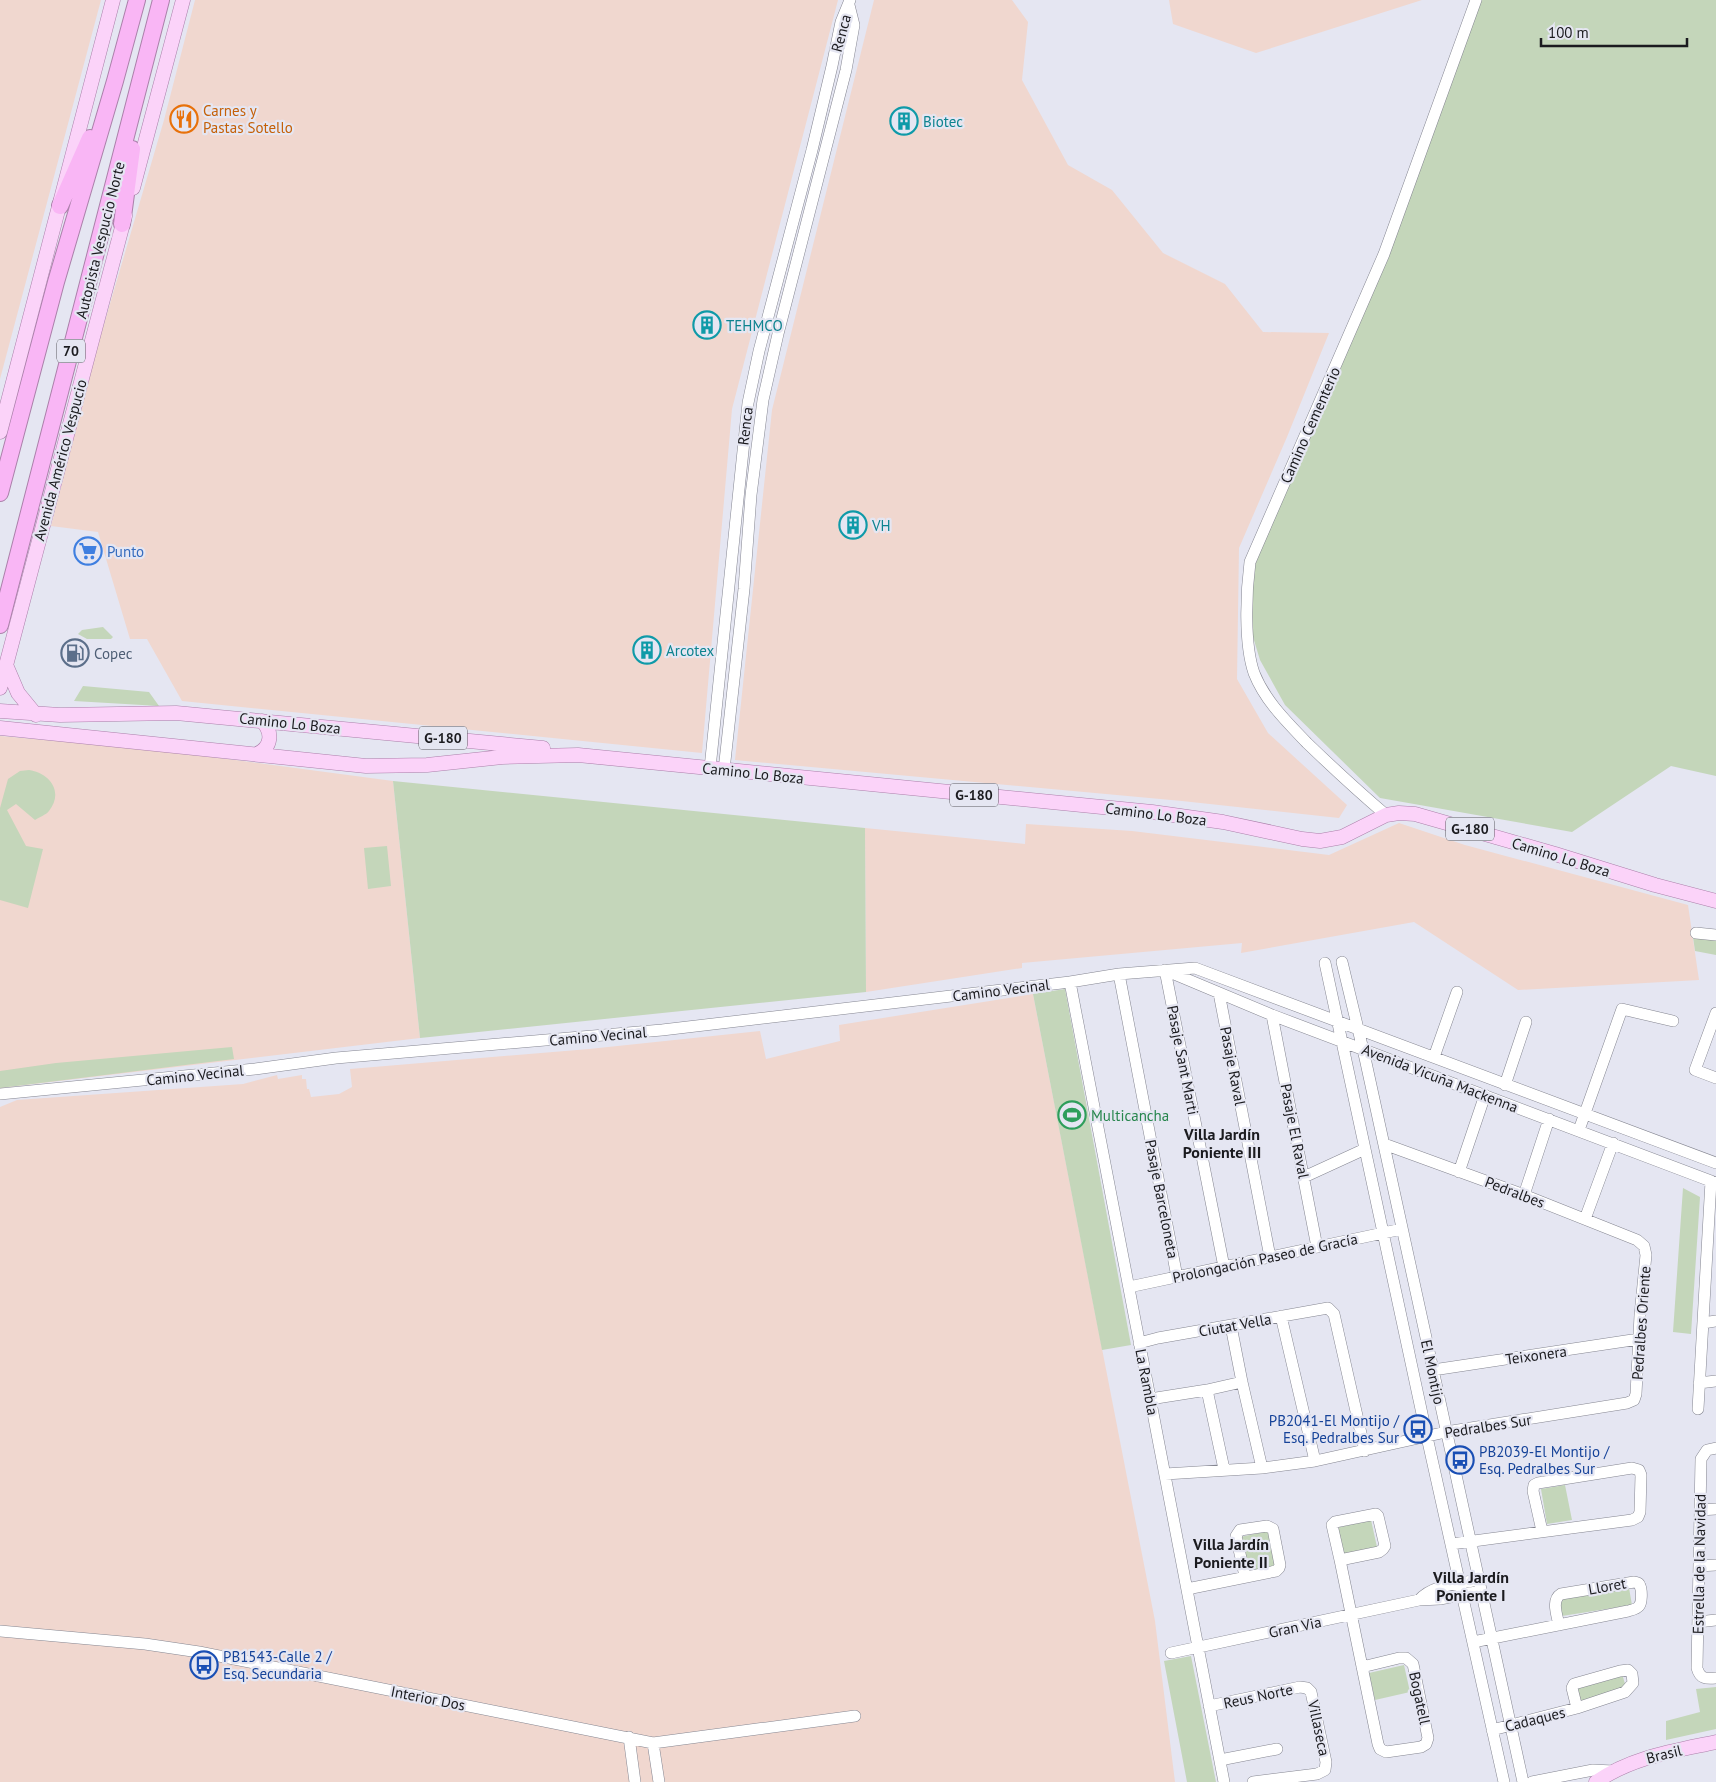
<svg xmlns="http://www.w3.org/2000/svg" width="1716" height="1782" viewBox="0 0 1716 1782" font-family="'PT Sans',sans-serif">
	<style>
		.industrial { fill: #f0d7cf }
		.green { fill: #c4d6ba }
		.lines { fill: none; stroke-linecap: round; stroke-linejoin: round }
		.minor-casing { stroke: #858691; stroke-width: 12 }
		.major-casing { stroke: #ab80aa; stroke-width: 15 }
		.highway-casing { stroke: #ab80aa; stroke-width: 18 }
		.minor { stroke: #fff; stroke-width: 11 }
		.major { stroke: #fbd3f9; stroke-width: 14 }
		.highway { stroke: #f9b6f5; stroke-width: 16 }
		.labels { text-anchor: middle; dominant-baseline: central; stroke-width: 4.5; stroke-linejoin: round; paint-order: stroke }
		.shield { fill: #e5e6f2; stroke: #58585e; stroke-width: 1 }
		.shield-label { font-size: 14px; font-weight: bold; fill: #1b1b1f }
		.street-label { font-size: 15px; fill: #1b1b1f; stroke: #e5e6f2 }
		.food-label { font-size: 15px; fill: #c56008; stroke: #e5e6f2; text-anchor: start }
		.culture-label { font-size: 15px; fill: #0d838f; stroke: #e5e6f2; text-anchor: start }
		.shop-label { font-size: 15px; fill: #366cbe; stroke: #e5e6f2; text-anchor: start }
		.service-label { font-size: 15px; fill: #4e5e75; stroke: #e5e6f2; text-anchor: start }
		.leisure-label { font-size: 15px; fill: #27864d; stroke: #e5e6f2; text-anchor: start }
		.transit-label { font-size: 15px; fill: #164399; stroke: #e5e6f2; text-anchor: start }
		.neighbourhood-label { font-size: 16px; font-weight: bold; fill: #1b1b1f; stroke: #e5e6f2 }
	</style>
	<rect width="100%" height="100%" fill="#e5e6f2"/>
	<!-- industrial -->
	<path class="industrial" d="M0 0H101L0 379Z
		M195 0H838L732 409 702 753 182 701 147 639H130L98 532 51 526 97 348 164 120Z
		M874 0H1012L1028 22 1022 80 1068 165 1112 190 1163 253 1225 284 1263 332 1329 333 1287 437 1239 548 1237 679 1268 733 1347 805 1339 818 1182 801 735 760 772 410Z
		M1169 0H1422L1256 53 1173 24Z
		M0 736 160 750 393 781 420 1038 0 1088Z
		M1399 823 1465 845 1688 905 1699 980 1518 990 1414 922 1241 953 1242 943 1022 963V968L866 992 865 828 1025 844 1026 824 1132 831 1329 855Z
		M1033 994 1155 1621 1175 1782H0V1107L17 1100 243 1084 277 1075 278 1079 302 1075V1079H306L307 1089H309L311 1097 339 1094 352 1087 350 1069 589 1049 760 1031 766 1059 840 1041 839 1025Z"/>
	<!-- green -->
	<path class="green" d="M1477 0H1716V776L1671 766 1572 832 1380 798 1285 705 1260 660 1253 637 1249 581 1258 549 1388 259Z
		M103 627 113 637 111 639H87L78 634 82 630Z
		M83 686 149 692 159 706 74 701Z
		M29 770C50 773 64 792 49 811 46 815 39 817 35 820L16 804 7 810 26 846 43 849 28 908 0 900V808L8 779 20 771Z
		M393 781 865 828 866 992 420 1038Z
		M387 846 391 886 368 889 364 848Z
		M1693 937 1716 940V955L1695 951Z
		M1065 989 1131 1345 1102 1350 1033 994Z
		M232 1047 234 1059 0 1088V1071L56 1063Z
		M1683 1188 1700 1197 1691 1334 1673 1332Z
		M1565 1485 1572 1520 1547 1524 1541 1489Z
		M1371 1520 1377 1547 1342 1555 1336 1528Z
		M1268 1531 1275 1566 1248 1571 1240 1537Z
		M1629 1588 1632 1605 1562 1616 1560 1599Z
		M1191 1656 1216 1782H1187L1164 1661Z
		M1404 1665 1410 1692 1375 1700 1369 1673Z
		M1622 1674 1626 1687 1580 1701 1576 1688Z
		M1716 1687V1729L1666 1740V1721L1700 1712 1696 1689Z"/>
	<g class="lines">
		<!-- minor casing -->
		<g class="minor-casing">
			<path id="minor" d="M710 768 748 403 759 351 812 150 832 66 841 22 850 0
				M724 770 744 589 751 495 763 400 778 334 846 70 854 25 849 5
				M1386 815C1359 792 1333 768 1307 743 1287 722 1265 701 1254 673 1244 644 1246 593 1250 562L1384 254 1476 0
				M1696 933 1716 935
				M1342 962 1365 1058 1523 1782
				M1325 963 1427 1437 1504 1782
				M1165 970 1224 1267
				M1167 971 1272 1015 1716 1183
				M1119 974 1177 1277
				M1070 982 1224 1782
				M1219 993 1270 1257
				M1716 1013 1695 1070 1716 1078
				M1272 1015 1317 1247
				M1434 1057 1457 992
				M1505 1085 1526 1022
				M0 1094 255 1069 336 1058 662 1030 1070 982 1119 974 1195 968 1716 1163
				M1579 1130 1622 1009 1673 1021
				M1459 1172 1485 1095
				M1304 1177 1365 1149
				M1524 1195 1549 1119
				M1585 1219 1613 1143
				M1129 1287 1402 1229
				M1281 1316 1315 1461
				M1703 1323 1716 1321
				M1231 1326 1242 1382 1262 1468
				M1139 1343 1158 1338 1328 1308 1334 1314 1365 1451
				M1433 1370 1639 1339
				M1699 1383 1716 1381
				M1207 1390 1224 1469
				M1150 1399 1207 1390 1242 1382
				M1698 1409 1711 1181
				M1716 1448 1707 1450 1701 1459 1697 1668C1700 1679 1706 1679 1716 1678
				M1165 1474 1262 1468 1315 1461 1446 1432 1627 1403 1634 1400 1636 1394 1640 1315 1646 1255 1644 1246 1637 1240 1524 1195 1384 1144
				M1700 1510 1716 1509
				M1376 1514 1378 1516 1385 1546 1383 1549 1379 1552 1340 1560 1332 1525 1335 1522Z
				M1451 1544 1632 1520 1638 1517 1640 1512 1641 1475 1639 1470 1632 1468 1538 1483 1534 1485 1533 1491 1542 1531
				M1340 1560 1378 1744 1380 1749 1386 1752 1421 1747 1426 1744 1428 1738 1413 1664 1406 1658H1399L1362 1667
				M1699 1566 1716 1565
				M1187 1589 1276 1571 1279 1568 1280 1565 1273 1529 1267 1526 1240 1530 1236 1536 1245 1576
				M1419 1600C1433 1584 1459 1584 1478 1580
				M1698 1622 1716 1620
				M0 1631 145 1644 199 1652 653 1743 855 1716
				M1473 1642 1628 1611C1632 1610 1637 1609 1639 1606 1642 1603 1642 1590 1640 1586 1639 1582 1637 1583 1634 1582L1561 1594C1551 1600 1557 1615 1559 1625
				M1171 1653 1419 1600 1440 1599 1481 1591
				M1209 1706 1300 1687 1307 1688 1311 1692 1326 1762 1325 1770 1317 1774 1253 1782
				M1492 1730 1577 1708 1625 1692 1633 1683 1632 1674 1628 1670 1620 1671 1574 1684 1572 1688 1577 1708
				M629 1737 635 1782
				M653 1743 659 1782
				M1220 1760 1277 1749
				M1532 1782 1593 1770 1613 1771"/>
		</g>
		<!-- major casing -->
		<g class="major-casing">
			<path id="major" d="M133 188 183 0
				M0 432 113 0
				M6 665 18 693 36 715
				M0 688 125 216
				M0 711 60 715 176 713 543 748
				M0 728 366 766 427 765 502 757 578 755 1152 812 1223 822 1302 839 1320 841 1342 837 1386 815 1399 813 1415 814 1555 854 1655 885 1716 901
				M257 754C272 747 273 732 262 721
				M1596 1782C1632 1757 1674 1751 1716 1742"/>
		</g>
		<!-- highway casing -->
		<g class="highway-casing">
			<path id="highway" d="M60 206 90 138
				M122 224 132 149
				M0 493 56 282 115 81 137 0
				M0 625 161 0"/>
		</g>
		<!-- minor -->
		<use href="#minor" class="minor"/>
		<!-- major -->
		<use href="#major" class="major"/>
		<!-- highway -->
		<use href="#highway" class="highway"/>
	</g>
	<!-- icons -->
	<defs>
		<g id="restaurant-ring" transform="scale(1.4375)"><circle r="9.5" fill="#e5e6f2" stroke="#e8710a" stroke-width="1.5"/><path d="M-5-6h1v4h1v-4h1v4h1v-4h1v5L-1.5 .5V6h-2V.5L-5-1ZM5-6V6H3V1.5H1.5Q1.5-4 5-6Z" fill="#e8710a"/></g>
		<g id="building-ring" transform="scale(1.4375)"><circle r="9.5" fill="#e5e6f2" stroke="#0f9aa8" stroke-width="1.5"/><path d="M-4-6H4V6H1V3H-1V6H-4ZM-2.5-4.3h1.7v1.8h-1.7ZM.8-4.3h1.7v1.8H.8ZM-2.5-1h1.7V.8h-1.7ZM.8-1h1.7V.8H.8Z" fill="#0f9aa8"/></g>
		<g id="supermarket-ring" transform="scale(1.4375)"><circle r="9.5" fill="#e5e6f2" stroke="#3f7fe0" stroke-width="1.5"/><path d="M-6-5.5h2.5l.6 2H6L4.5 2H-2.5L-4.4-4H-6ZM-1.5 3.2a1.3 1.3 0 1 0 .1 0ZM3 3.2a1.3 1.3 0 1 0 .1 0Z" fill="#3f7fe0"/></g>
		<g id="fuel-ring" transform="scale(1.4375)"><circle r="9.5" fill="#e5e6f2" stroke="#5c6f8a" stroke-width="1.5"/><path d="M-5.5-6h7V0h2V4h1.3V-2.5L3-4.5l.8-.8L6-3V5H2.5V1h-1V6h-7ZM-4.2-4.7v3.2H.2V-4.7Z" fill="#5c6f8a"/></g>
		<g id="stadium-ring" transform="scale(1.4375)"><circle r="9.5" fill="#e5e6f2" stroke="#2e9e5b" stroke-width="1.5"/><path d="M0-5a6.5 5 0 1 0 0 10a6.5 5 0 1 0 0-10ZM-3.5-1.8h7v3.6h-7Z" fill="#2e9e5b"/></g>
		<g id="bus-ring" transform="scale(1.4375)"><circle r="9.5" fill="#e5e6f2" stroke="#1a4fb4" stroke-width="1.5"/><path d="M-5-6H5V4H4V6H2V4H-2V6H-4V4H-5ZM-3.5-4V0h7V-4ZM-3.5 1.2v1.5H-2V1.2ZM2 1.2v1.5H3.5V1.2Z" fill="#1a4fb4"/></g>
	</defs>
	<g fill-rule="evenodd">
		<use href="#restaurant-ring" x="184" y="119"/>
		<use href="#building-ring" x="904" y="121"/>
		<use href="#building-ring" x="707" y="325"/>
		<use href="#building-ring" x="853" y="525"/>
		<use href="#supermarket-ring" x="88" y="551"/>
		<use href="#building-ring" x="647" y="650"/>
		<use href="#fuel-ring" x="75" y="653"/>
		<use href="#stadium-ring" x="1072" y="1115"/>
		<use href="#bus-ring" x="1418" y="1429"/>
		<use href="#bus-ring" x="1460" y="1460"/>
		<use href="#bus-ring" x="204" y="1665"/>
	</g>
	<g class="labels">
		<!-- shield labels -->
		<g class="shield">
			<rect x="57" y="339.5" width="28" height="23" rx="4"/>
			<rect x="419" y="726.5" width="48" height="23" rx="4"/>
			<rect x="950" y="783.5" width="48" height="23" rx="4"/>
			<rect x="1446" y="817.5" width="48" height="23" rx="4"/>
		</g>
		<g class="shield-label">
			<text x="71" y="351">70</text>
			<text x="443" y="738">G-180</text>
			<text x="974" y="795">G-180</text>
			<text x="1470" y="829">G-180</text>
		</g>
		<!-- street labels -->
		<g class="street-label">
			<text transform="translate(841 33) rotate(-75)">Renca</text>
			<text transform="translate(100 240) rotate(-76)">Autopista Vespucio Norte</text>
			<text transform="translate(1310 425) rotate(-66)">Camino Cementerio</text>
			<text transform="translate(745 426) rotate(-83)">Renca</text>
			<text transform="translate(60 460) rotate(-75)">Avenida Américo Vespucio</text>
			<text transform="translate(290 723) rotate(6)">Camino Lo Boza</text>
			<text transform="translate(753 773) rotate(6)">Camino Lo Boza</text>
			<text transform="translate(1156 814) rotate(7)">Camino Lo Boza</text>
			<text transform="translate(1561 857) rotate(17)">Camino Lo Boza</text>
			<text transform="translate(1001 990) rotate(-7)">Camino Vecinal</text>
			<text transform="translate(598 1036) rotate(-5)">Camino Vecinal</text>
			<text transform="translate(1183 1060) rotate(79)">Pasaje Sant Marti</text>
			<text transform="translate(1233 1066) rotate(79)">Pasaje Raval</text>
			<text transform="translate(195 1075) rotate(-6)">Camino Vecinal</text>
			<text transform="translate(1440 1078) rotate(21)">Avenida Vicuña Mackenna</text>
			<text transform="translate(1295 1131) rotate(79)">Pasaje El Raval</text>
			<text transform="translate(1515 1192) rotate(21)">Pedralbes</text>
			<text transform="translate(1162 1199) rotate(79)">Pasaje Barceloneta</text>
			<text transform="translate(1265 1258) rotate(-12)">Prolongación Paseo de Gracía</text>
			<text transform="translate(1641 1323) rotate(-86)">Pedralbes Oriente</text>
			<text transform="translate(1235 1325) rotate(-10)">Ciutat Vella</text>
			<text transform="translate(1536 1355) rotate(-8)">Teixonera</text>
			<text transform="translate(1433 1372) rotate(78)">El Montijo</text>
			<text transform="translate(1147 1382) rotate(79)">La Rambla</text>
			<text transform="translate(1488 1426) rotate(-9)">Pedralbes Sur</text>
			<text transform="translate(1699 1564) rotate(-89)">Estrella de la Navidad</text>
			<text transform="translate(1607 1586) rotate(-10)">Lloret</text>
			<text transform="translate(1295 1627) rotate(-12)">Gran Via</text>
			<text transform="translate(1258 1696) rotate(-12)">Reus Norte</text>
			<text transform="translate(428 1698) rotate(11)">Interior Dos</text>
			<text transform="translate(1420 1698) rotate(78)">Bogatell</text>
			<text transform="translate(1535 1719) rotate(-14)">Cadaques</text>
			<text transform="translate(1319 1728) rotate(78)">Villaseca</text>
			<text transform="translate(1664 1754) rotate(-14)">Brasil</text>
		</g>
		<!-- food labels -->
		<g class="food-label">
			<text x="203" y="110">Carnes y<tspan x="203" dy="17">Pastas Sotello</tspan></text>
		</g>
		<!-- culture labels -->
		<g class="culture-label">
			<text x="923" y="121">Biotec</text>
			<text x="726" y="325">TEHMCO</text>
			<text x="872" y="525">VH</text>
			<text x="666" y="650">Arcotex</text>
		</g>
		<!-- shop labels -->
		<g class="shop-label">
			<text x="107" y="551">Punto</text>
		</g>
		<!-- service labels -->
		<g class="service-label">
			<text x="94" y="653">Copec</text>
		</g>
		<!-- leisure labels -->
		<g class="leisure-label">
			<text x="1091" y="1115">Multicancha</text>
		</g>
		<!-- transit labels -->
		<g class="transit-label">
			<text x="1399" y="1420" text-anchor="end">PB2041-El Montijo /<tspan x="1399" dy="17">Esq. Pedralbes Sur</tspan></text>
			<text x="1479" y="1451">PB2039-El Montijo /<tspan x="1479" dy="17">Esq. Pedralbes Sur</tspan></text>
			<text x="223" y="1656">PB1543-Calle 2 /<tspan x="223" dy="17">Esq. Secundaria</tspan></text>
		</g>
		<!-- neighbourhood labels -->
		<g class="neighbourhood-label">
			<text x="1222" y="1134">Villa Jardín<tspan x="1222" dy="18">Poniente III</tspan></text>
			<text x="1231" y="1544">Villa Jardín<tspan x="1231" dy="18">Poniente II</tspan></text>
			<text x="1471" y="1577">Villa Jardín<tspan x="1471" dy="18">Poniente I</tspan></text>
		</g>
	</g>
	<!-- scale -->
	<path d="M1541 38v8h146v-8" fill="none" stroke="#1b1b1f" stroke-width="2.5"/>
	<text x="1548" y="38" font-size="15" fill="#1b1b1f" stroke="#e5e6f2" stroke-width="4" paint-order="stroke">100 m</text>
</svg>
